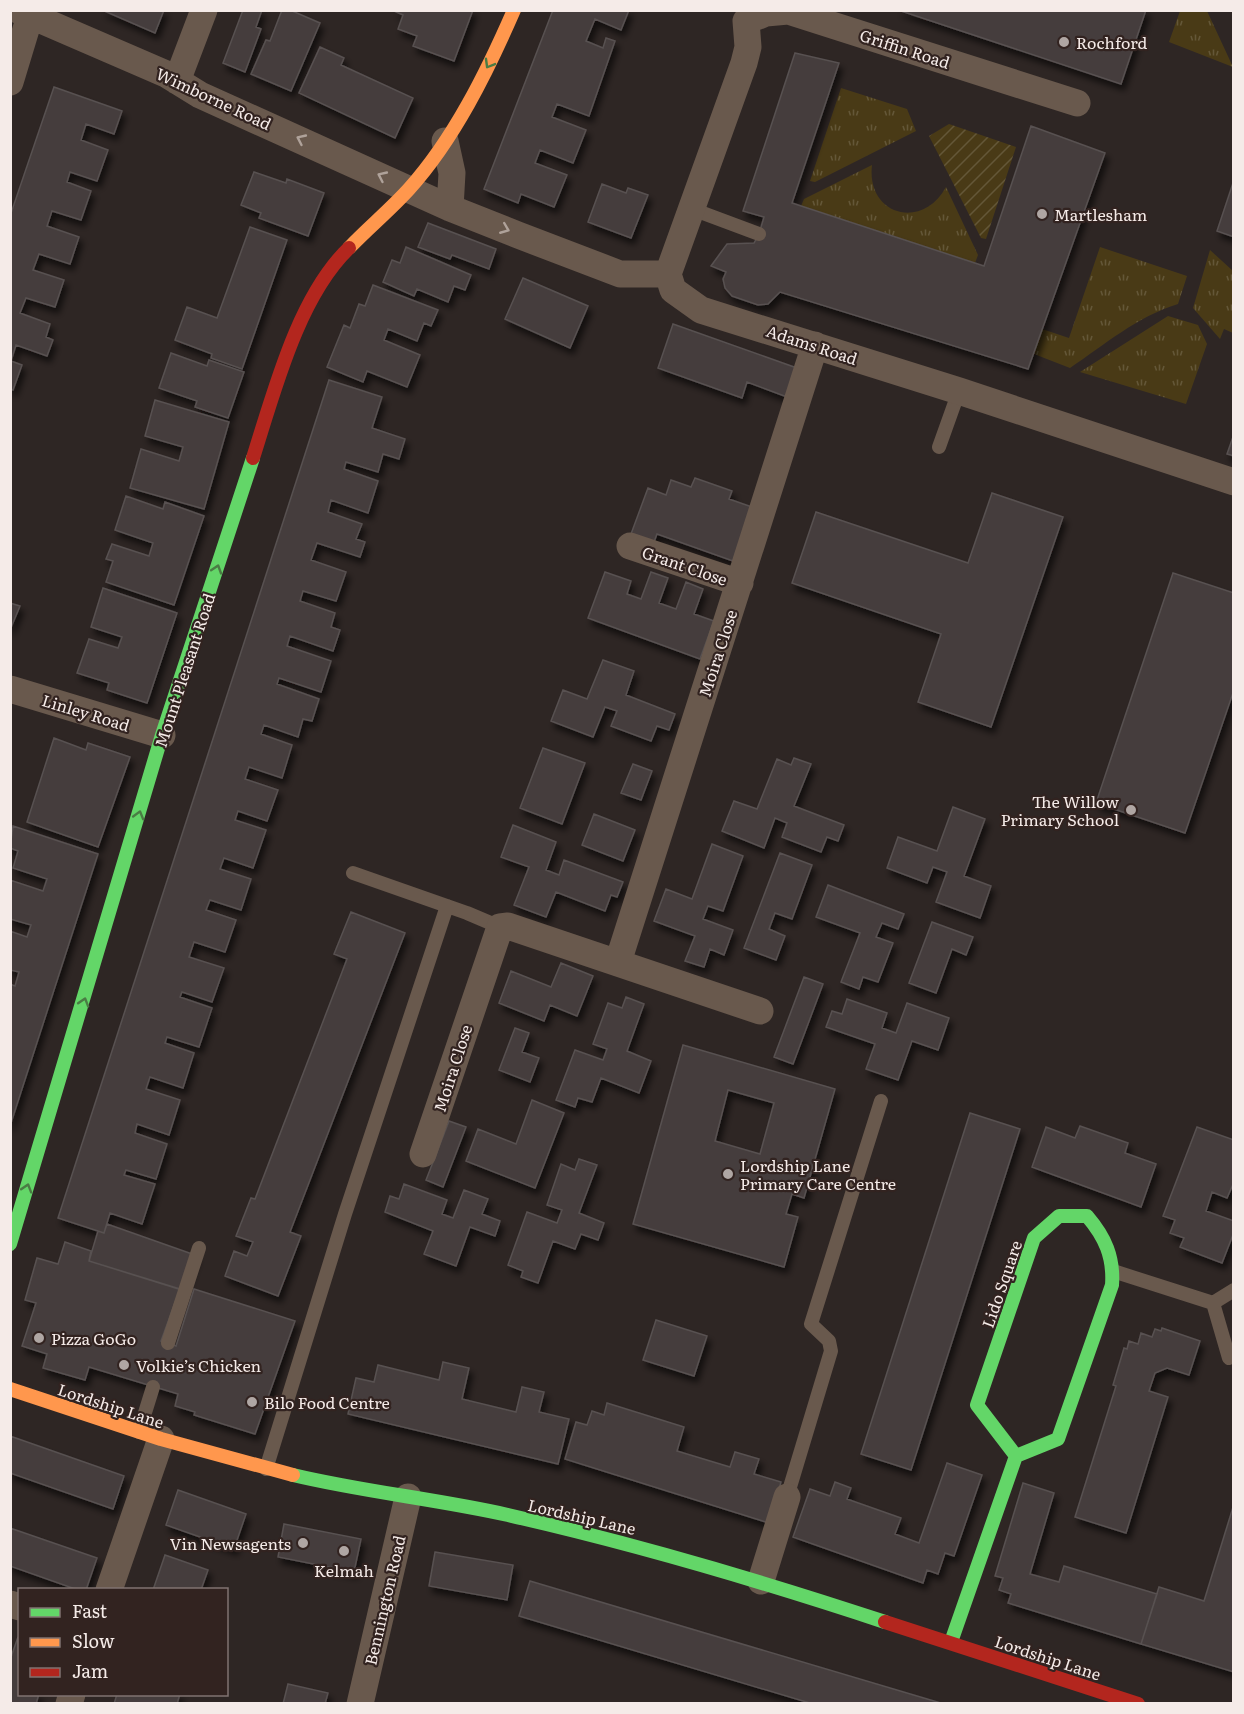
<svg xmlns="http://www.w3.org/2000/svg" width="1244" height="1714" viewBox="0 0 1244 1714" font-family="Literata,serif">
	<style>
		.grass { fill: url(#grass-tufts) }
		.garden { fill: url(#garden-furrows) }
		.building { fill: #453e3d; stroke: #585151; stroke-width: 1.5; fill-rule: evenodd; filter: url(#shadow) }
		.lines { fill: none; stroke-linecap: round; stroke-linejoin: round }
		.lane { stroke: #69594d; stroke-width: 14 }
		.street { stroke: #69594d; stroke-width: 27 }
		.fast { stroke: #63d668; stroke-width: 14 }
		.slow { stroke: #ff974d; stroke-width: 14 }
		.jam { stroke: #b3261e; stroke-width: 14 }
		.oneway { stroke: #4a7c44 }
		.oneway2 { stroke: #afa29a }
		.poi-dot { fill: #afa6a3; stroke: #322320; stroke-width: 2 }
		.labels { text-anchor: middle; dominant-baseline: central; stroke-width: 4.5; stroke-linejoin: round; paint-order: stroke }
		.poi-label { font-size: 16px; fill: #f5ebe8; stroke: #322320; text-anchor: start }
		.street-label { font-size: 16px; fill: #f5ebe8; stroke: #322320 }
	</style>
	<defs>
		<pattern id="grass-tufts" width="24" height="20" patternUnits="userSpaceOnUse" patternTransform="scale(1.5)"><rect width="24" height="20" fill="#493a16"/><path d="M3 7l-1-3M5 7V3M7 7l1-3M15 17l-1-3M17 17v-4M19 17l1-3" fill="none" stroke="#645738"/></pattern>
		<pattern id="garden-furrows" width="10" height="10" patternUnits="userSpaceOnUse" patternTransform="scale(1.5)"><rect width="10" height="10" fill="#493a16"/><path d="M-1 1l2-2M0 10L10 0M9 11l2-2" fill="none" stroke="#645738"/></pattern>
		<filter id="shadow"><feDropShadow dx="3.5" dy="6" stdDeviation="3" flood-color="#0009"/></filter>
	</defs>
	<rect width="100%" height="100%" fill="#2e2624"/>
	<!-- grass -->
	<path class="grass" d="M1180 11H1207L1233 67 1169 42Z
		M841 88 907 109 916 131 815 182 810 181Z
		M872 165C866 215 922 231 946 187L978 255 975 263 801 206 804 199Z
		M1100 247 1187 276 1178 304C1138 316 1104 345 1070 368L1034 354 1042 329 1069 338Z
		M1210 250 1233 271V333L1224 329 1220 339 1193 308Z
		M1168 316 1198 325 1207 344 1186 404 1080 372Z"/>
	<!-- garden -->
	<path class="garden" d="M949 124 1016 147 986 239 981 238 929 136Z"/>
	<!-- building -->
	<path class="building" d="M102 10H164L155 33Z
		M243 10H262L256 27 261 29 245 72 223 63Z
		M282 10H290L320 23 291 91 251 74 266 40 270 41Z
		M473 10 454 61 413 46 417 36 398 29 403 15 394 11Z
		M553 10H629L621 30 595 19 586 41 603 48 606 38 615 41 589 116 557 104 552 117 586 130 573 163 540 150 535 163 567 175 554 207 521 194 518 203 484 189Z
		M898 10H1146L1121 84Z
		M320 47 344 58 341 65 413 98 395 138 299 93Z
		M795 53 839 63 792 203 984 266 1031 126 1105 153 1028 369 780 292 768 304 758 305 732 296 725 288 723 279 726 272 711 266 727 244 754 243 759 234 764 217 743 211Z
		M54 87 122 111 114 134 86 124 81 140 108 150 97 181 70 172 67 182 91 191 81 220 52 211 47 226 79 237 70 264 39 254 33 270 64 280 55 307 26 298 20 313 50 324 46 337 53 340 47 356 16 345 11 361 22 365 13 390 10 389V216Z
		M254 172 286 183 287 179 324 193 308 236 259 218 261 213 241 205Z
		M1234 180V237L1217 231Z
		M602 184 626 193 628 188 648 195 631 238 588 222Z
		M428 223 496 249 489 269 452 255 450 259 418 247Z
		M250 227 287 240 242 369 211 358 212 354 175 340 187 307 217 318Z
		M406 247 471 275 465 290 454 286 448 302 417 289 414 296 383 282 392 260 400 263Z
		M523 278 588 306 570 348 505 319Z
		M373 285 438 310 431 326 424 323 417 341 388 329 384 340 420 355 407 387 367 371 363 382 327 367 344 325 350 328 359 304 365 306Z
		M673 324 797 368 787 397 747 382 742 398 658 368Z
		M171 353 207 366 209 360 244 372 228 418 195 407 197 401 159 388Z
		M329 380 382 397 372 428 405 439 399 459 383 454 378 472 346 462 344 469 378 481 368 513 331 500 328 512 362 524 356 539 365 542 360 557 317 543 311 560 346 572 336 601 303 591 300 601 335 613 331 627 340 630 333 651 290 636 287 646 331 661 321 692 279 678 277 684 319 699 312 721 303 719 298 737 264 725 261 734 292 745 282 778 249 767 245 779 278 790 267 821 238 811 235 820 266 830 253 868 224 858 220 869 251 879 241 910 210 900 206 910 236 920 225 952 194 942 189 957 224 968 212 1002 182 992 180 997 212 1008 199 1047 167 1037 165 1043 194 1053 183 1088 150 1077 146 1089 180 1100 169 1135 137 1124 135 1133 167 1144 156 1179 126 1170 124 1175 155 1184 142 1224 110 1213 104 1233 58 1218Z
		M155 400 229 422 204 509 130 488 141 449 179 461 183 447 145 436Z
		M1234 434V456L1227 454Z
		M695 478 732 491 729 499 752 507 733 561 657 534 654 542 631 534 648 488 666 495 671 480 691 487Z
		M992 493 1063 517 991 727 918 702 941 634 792 583 816 512 968 563Z
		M126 496 163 509 165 502 204 516 174 605 106 582 113 561 106 559 112 544 149 556 153 543 115 530Z
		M605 572 631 581 627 594 641 599 651 572 668 578 659 603 676 609 686 582 703 589 694 614 714 621 700 659 588 618Z
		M1173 573 1234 593V690L1185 833 1096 803Z
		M103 588 177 613 147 703 107 690 109 683 77 673 89 639 118 648 122 637 91 627Z
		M10 603 20 606 10 630Z
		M603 660 634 671 626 695 675 714 669 730 657 726 651 741 611 726 617 711 605 707 593 737 551 721 563 690 587 699Z
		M54 738 86 750 88 743 130 757 98 847 27 822Z
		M543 748 585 763 562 824 520 808Z
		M794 758 811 764 794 806 844 825 838 841 827 837 821 852 782 837 787 823 775 818 764 848 722 831 734 801 757 809 777 759 791 765Z
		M633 764 652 771 641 800 621 793Z
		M953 807 985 819 964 876 991 886 980 918 936 902 947 872 933 867 927 883 887 868 898 837 937 851Z
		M594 814 635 830 623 861 582 845Z
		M513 825 556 842 546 870 559 875 564 860 623 882 617 897 611 895 605 911 556 892 546 917 514 905 529 867 501 857Z
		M13 826 98 854 10 1126V984L15 986 19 972 10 970V931L27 937 31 925 10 919V880L43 891 47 879 13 868 18 851 10 848Z
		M712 844 743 856 723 911 708 906 703 919 733 930 724 955 710 949 704 967 685 961 695 936 654 921 666 889 692 899Z
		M780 853 812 865 792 919 775 913 769 929 785 936 776 960 744 948Z
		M828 885 904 914 898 929 882 923 876 937 893 943 878 982 863 977 859 989 841 982 860 933 816 917Z
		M351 912 405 933 290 1232 301 1236 278 1296 225 1276 234 1251 247 1256 253 1242 236 1236 251 1198 255 1199 347 959 334 954Z
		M932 922 973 937 966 955 952 949 936 993 909 983Z
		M561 963 593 976 577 1016 550 1005 544 1021 499 1003 511 971 551 987Z
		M804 977 823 984 793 1064 774 1057Z
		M626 997 644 1004 627 1051 651 1061 639 1093 601 1078 592 1102 578 1098 575 1107 556 1100 575 1050 603 1060 607 1049 593 1044 608 1003 622 1008Z
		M847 999 887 1013 882 1028 896 1033 907 1003 949 1018 938 1050 912 1041 898 1080 866 1069 875 1044 826 1027 832 1011 842 1014Z
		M515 1028 529 1033 522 1052 539 1058 530 1082 499 1070Z
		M683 1045 835 1089 804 1198 792 1194 786 1214 798 1217 784 1267 633 1224ZM728 1090 774 1103 760 1154 715 1141Z
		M532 1100 564 1113 535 1188 466 1161 478 1129 516 1144Z
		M970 1113 1020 1129 911 1470 861 1454Z
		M449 1121 466 1127 443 1187 426 1180Z
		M1080 1126 1128 1143 1125 1153 1156 1164 1141 1207 1032 1167 1046 1127 1075 1138Z
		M1197 1127 1234 1140V1182L1227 1198 1212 1192 1206 1211 1234 1221V1232L1222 1263 1180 1247 1184 1238 1170 1233 1175 1220 1163 1216Z
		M579 1159 597 1165 579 1213 604 1223 598 1240 581 1234 575 1249 553 1241 538 1283 521 1277 523 1271 508 1265 527 1212 557 1223 562 1210 547 1205 561 1164 575 1170Z
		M404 1184 447 1200 442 1214 453 1218 464 1190 488 1199 482 1214 500 1221 495 1236 470 1227 456 1266 424 1254 433 1231 385 1212 390 1196 399 1199Z
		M107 1224 195 1255 182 1290 89 1261 98 1231 104 1233Z
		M65 1242 91 1251 89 1261 180 1289 161 1341 176 1346 194 1289 295 1321 255 1434 194 1415 195 1412 175 1406 178 1394 89 1367 85 1380 43 1368 47 1354 22 1346 36 1303 25 1300 37 1258 58 1264Z
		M656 1320 707 1336 694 1376 643 1360Z
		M1162 1328 1200 1341 1189 1375 1167 1368 1155 1373 1149 1391 1168 1397 1126 1533 1075 1517 1116 1386 1113 1385 1124 1348 1127 1349 1129 1341 1138 1344 1141 1333 1152 1337 1155 1329 1161 1331Z
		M443 1362 469 1368 462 1399 516 1412 522 1387 544 1392 539 1412 569 1419 558 1464 348 1414 356 1378 374 1382 378 1365 439 1380Z
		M607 1403 684 1427 677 1451 730 1467 735 1452 759 1459 754 1474 781 1482 769 1523 565 1459 576 1422 587 1425 592 1411 604 1415Z
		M10 1436 124 1476 113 1509 10 1473Z
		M947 1463 982 1475 954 1556 945 1553 938 1574 927 1570 923 1583 793 1537 810 1489 830 1496 835 1482 851 1488 847 1499 901 1518 895 1534 919 1543Z
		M1023 1483 1054 1493 1030 1574 1059 1582 1064 1566 1157 1594 1141 1644 1008 1603 1011 1594 999 1590 1003 1578 995 1576Z
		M178 1490 246 1514 234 1549 166 1525Z
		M1234 1504V1672L1141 1644 1159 1587 1204 1601Z
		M284 1524 361 1539 354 1572 278 1557Z
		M10 1528 97 1558 86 1590H78L10 1566Z
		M435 1552 513 1565 507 1600 429 1586Z
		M165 1555 208 1570 201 1590H153Z
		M530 1581 944 1704H813L519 1616Z
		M18 1637 20 1694H39L36 1704H10V1660Z
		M288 1684 328 1693 325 1704H283Z
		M117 1694H180L177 1704H114Z"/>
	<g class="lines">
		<!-- lane -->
		<path class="lane" d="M692 209 759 234
			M939 447 959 391
			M353 873 467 913 500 927
			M1113 1271 1213 1303
			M1213 1303 1229 1358
			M1213 1303 1234 1290
			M168 1343 199 1248
			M139 1432 153 1387
			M266 1469 345 1214 447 906
			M787 1497 831 1351 829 1341 811 1324 881 1101"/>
		<!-- street -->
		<path class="street" d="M18 10 166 74 200 95 450 208 518 235 620 274H668
			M746 21 766 13 788 11 1077 103
			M177 81 204 10
			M10 82 30 16
			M445 141 452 173 450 208
			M668 274 673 290 701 310 959 391 1234 482
			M668 274 744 63 748 47 746 21
			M630 546 740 583
			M10 689 162 735
			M618 962 815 345
			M423 1154 500 927 508 926 760 1011
			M761 1581 787 1497
			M109 1590 161 1439
			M10 1604 20 1607
			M69 1704 72 1694
			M360 1704 408 1497"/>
		<!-- fast -->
		<path class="fast" d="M10 1244 162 735 253 458
			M293 1475C364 1492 437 1499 508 1515 636 1544 761 1581 885 1622
			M951 1642 1016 1456 1058 1439 1112 1285C1114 1257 1105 1237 1087 1216H1059L1034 1238 977 1405 1016 1456"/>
		<!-- slow -->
		<path class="slow" d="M349 248C368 228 390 210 409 189 454 139 487 72 514 10
			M10 1389 161 1439 293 1475"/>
		<!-- jam -->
		<path class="jam" d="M253 458C274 392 298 297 349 248
			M885 1622 1138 1704"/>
	</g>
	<!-- one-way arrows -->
	<defs><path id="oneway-chevron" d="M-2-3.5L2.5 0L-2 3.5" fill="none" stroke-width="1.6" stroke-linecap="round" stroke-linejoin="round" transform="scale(1.5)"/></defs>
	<g class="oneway">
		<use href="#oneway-chevron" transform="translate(489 64) rotate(120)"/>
		<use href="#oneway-chevron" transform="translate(217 569) rotate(-72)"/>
		<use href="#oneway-chevron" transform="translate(139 815) rotate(-74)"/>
		<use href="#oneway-chevron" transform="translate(84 1002) rotate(-73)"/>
		<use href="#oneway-chevron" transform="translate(27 1188) rotate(-73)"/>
	</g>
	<g class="oneway2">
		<use href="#oneway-chevron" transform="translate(301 139) rotate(-155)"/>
		<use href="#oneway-chevron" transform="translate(382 176) rotate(-155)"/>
		<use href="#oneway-chevron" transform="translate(505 229) rotate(22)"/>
	</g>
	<!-- markers -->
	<g class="poi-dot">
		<circle cx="1064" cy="42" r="6"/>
		<circle cx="1042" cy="214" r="6"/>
		<circle cx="1131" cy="810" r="6"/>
		<circle cx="728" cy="1174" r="6"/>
		<circle cx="39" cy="1338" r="6"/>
		<circle cx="124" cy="1365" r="6"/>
		<circle cx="252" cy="1402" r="6"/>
		<circle cx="303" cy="1543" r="6"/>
		<circle cx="344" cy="1551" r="6"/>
	</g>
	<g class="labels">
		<!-- poi labels -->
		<g class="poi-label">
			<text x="1076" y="42">Rochford</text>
			<text x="1054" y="214">Martlesham</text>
			<text x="1119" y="801" text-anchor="end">The Willow<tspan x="1119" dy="18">Primary School</tspan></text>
			<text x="740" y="1165">Lordship Lane<tspan x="740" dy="18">Primary Care Centre</tspan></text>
			<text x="51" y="1338">Pizza GoGo</text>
			<text x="136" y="1365">Volkie’s Chicken</text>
			<text x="264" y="1402">Bilo Food Centre</text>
			<text x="291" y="1543" text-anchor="end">Vin Newsagents</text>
			<text x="344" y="1570" text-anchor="middle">Kelmah</text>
		</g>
		<!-- street labels -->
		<g class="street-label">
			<text transform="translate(905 48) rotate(18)">Griffin Road</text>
			<text transform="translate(214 98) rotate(25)">Wimborne Road</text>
			<text transform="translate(812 344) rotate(18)">Adams Road</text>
			<text transform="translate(685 565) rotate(19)">Grant Close</text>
			<text transform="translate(717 653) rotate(-72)">Moira Close</text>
			<text transform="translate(184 670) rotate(-72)">Mount Pleasant Road</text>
			<text transform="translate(86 712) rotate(17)">Linley Road</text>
			<text transform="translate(452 1068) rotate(-72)">Moira Close</text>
			<text transform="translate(1001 1284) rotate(-71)">Lido Square</text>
			<text transform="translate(111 1405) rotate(18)">Lordship Lane</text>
			<text transform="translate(582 1516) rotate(13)">Lordship Lane</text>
			<text transform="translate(384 1600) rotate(-77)">Bennington Road</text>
			<text transform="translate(1048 1657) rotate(18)">Lordship Lane</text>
		</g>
	</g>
	<!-- border -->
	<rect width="1244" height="1714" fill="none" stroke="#f5ebe8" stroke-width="24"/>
	<!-- legend -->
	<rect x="18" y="1588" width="210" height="108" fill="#322320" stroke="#807370" stroke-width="1.5"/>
	<rect x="30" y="1608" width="30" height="9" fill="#63d668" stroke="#807370" stroke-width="1.5"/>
	<text x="72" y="1618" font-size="18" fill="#f5ebe8">Fast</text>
	<rect x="30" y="1638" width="30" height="9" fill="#ff974d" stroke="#807370" stroke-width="1.5"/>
	<text x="72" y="1648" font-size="18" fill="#f5ebe8">Slow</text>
	<rect x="30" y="1668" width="30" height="9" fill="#b3261e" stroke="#807370" stroke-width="1.5"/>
	<text x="72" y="1678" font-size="18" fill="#f5ebe8">Jam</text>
</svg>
